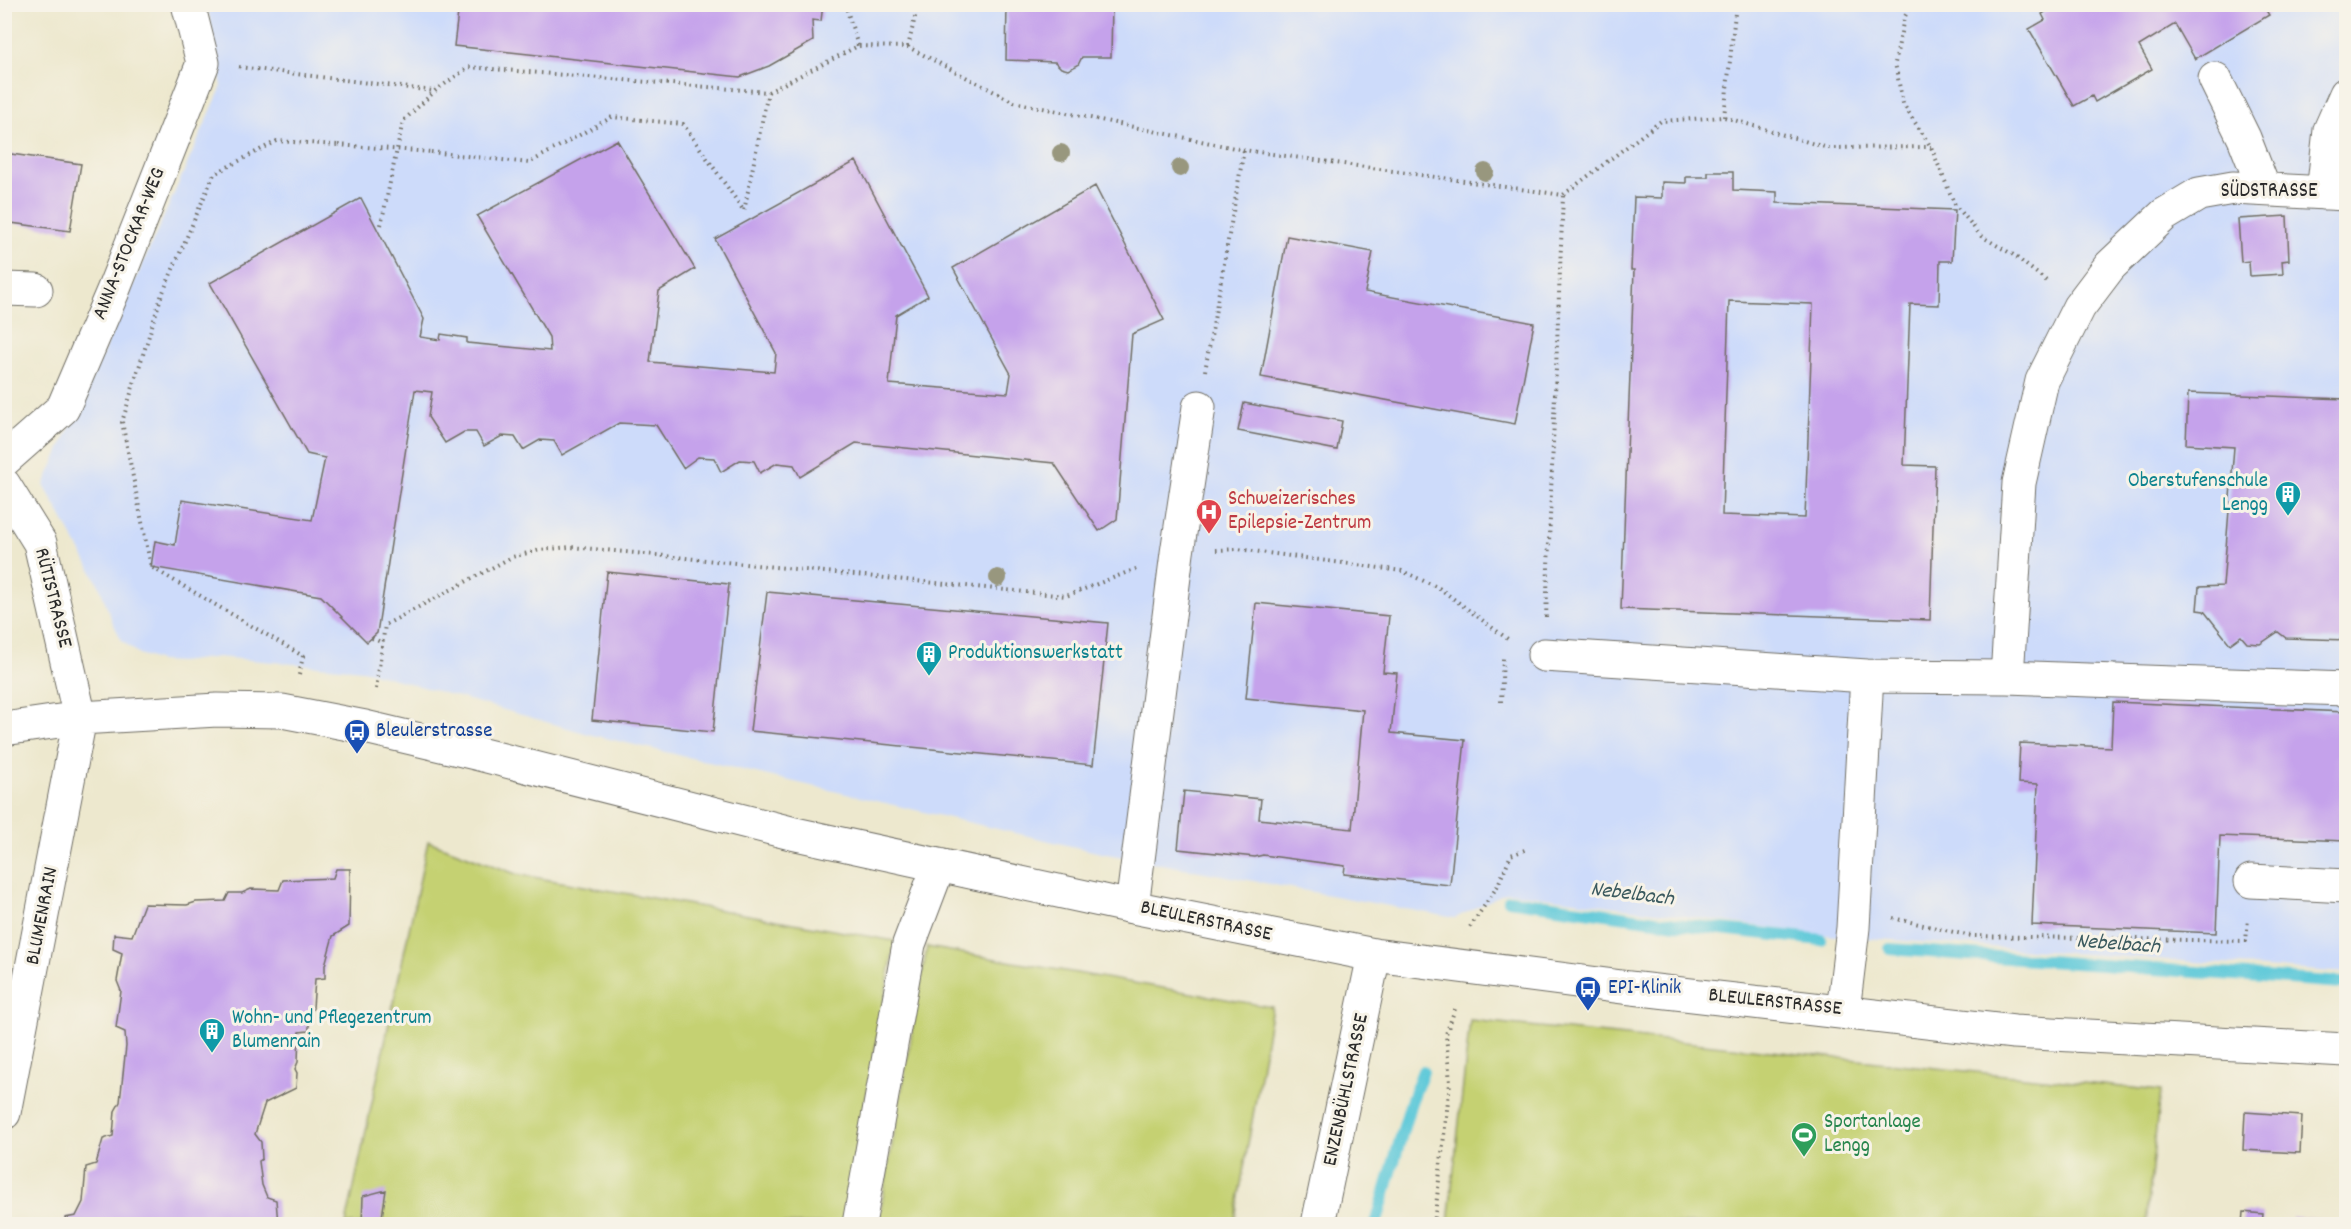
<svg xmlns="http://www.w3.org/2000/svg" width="2351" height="1229" viewBox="0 0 2351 1229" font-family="Dekko,sans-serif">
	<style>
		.built { fill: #cddbfa }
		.green { fill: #c5d172; stroke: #787e4e; stroke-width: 1.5 }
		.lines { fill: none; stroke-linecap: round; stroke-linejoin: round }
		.stream { stroke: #5fc9d9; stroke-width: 12 }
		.building { fill: #c5a2eb; fill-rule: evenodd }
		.minor-casing { stroke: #6f6d64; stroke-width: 35 }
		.path { stroke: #6f6d64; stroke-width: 4; stroke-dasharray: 1.5 4.5; stroke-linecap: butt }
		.minor { stroke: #fff; stroke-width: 33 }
		.path-bridge { stroke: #6f6d64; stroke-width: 4; stroke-dasharray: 1.5 4.5; stroke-linecap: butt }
		.tree { fill: #98977e }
		.labels { text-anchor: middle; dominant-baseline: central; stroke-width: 6; stroke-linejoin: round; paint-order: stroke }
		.street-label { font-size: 21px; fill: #2b2b2b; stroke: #f7f3e8 }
		.culture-label { font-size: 21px; fill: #0d838f; stroke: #f7f3e8; text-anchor: start }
		.health-label { font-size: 21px; fill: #be3a42; stroke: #f7f3e8; text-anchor: start }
		.transit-label { font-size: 21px; fill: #164399; stroke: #f7f3e8; text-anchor: start }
		.leisure-label { font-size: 21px; fill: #27864d; stroke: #f7f3e8; text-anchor: start }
		.water-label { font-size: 22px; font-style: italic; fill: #3b5a5f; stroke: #f7f3e8 }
	</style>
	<rect width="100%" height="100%" fill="#f7f3e8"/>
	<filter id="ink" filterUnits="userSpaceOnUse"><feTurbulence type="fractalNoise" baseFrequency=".0167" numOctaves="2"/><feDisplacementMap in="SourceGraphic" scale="12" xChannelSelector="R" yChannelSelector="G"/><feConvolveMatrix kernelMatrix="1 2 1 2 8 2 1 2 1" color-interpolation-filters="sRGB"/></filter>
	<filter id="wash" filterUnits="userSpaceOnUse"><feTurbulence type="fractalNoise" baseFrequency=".008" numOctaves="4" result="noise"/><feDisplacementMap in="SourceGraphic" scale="24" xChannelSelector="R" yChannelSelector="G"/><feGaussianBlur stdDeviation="1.35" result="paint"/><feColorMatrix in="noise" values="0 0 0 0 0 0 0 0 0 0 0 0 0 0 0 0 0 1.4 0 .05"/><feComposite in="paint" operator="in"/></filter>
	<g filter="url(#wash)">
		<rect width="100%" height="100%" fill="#ede8ce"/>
		<!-- built -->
		<path class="built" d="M207 5H2346V973L1823 935 1507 892 1455 918 1101 853 592 735 363 670 218 657 180 662 160 661 139 654 122 641 112 621 99 585 44 485 222 86Z"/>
		<!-- green -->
		<path class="green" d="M428 841 516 874 895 941 843 1224H346Z
			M927 947 1272 1007 1234 1224H878Z
			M1470 1020 2160 1091 2146 1224H1448Z"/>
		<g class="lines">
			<!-- stream -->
			<path class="stream" d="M1509 900 1676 924 1821 940
				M1890 949 2342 983
				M1376 1224 1411 1102 1423 1071"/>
		</g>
		<g id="blocks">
			<!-- building -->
			<path class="building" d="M459 4H823L821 21 812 20 813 41 769 66 740 77 454 46Z
				M1007 4H1112L1111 57H1082L1078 65 1068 70 1061 68 1055 62 1006 60Z
				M2058 4H2262L2269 15 2195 59 2175 24 2139 46 2152 69 2095 102 2092 96 2074 106 2029 29 2045 20 2042 14Z
				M617 140 695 269 659 291 650 362 774 372 776 353 715 239 856 161 928 296 896 315 889 384 1008 393 1011 374 953 268 1095 186 1164 320 1132 334 1117 519 1099 531 1054 463 856 443 800 477 794 465 777 463 760 473 754 461 740 460 721 472 714 458 698 457 683 468 656 425 619 423 562 455 554 441 540 440 523 450 515 437 502 436 484 446 476 432H464L445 443 428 417 432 392 415 390 377 633 367 642 321 596 151 567 155 541 175 545 182 500 312 520 325 458 307 454 210 283 361 198 424 319 420 337 440 340 441 334 467 338V343L550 351 549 337 477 216Z
				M4 153 81 164 70 231 4 222Z
				M1708 172H1733V190L1777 192V203L1955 210 1952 261H1940L1939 305 1910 304 1904 465 1935 466 1930 620 1621 609 1634 270H1631L1634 197 1662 198V182L1686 183V177H1708ZM1729 301 1813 304 1805 518 1722 515Z
				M2287 216 2289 260 2282 261 2283 274 2250 276 2249 261 2241 262 2238 219Z
				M1287 236 1373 252 1365 292 1534 323 1515 424 1261 377Z
				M2188 393 2346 399V640L2286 638 2278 632 2260 644 2247 643 2241 636 2230 644 2204 611 2197 610 2199 587 2223 586 2234 447 2186 444Z
				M1244 403 1342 421 1337 450 1238 431Z
				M607 572 729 584 713 732 592 720Z
				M767 592 1108 623 1093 765 750 731Z
				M1256 603 1389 616 1383 672 1397 673 1391 733 1465 740 1450 885 1344 874 1345 866 1263 855 1255 857 1178 849 1184 791 1261 799 1259 819 1352 829 1363 710 1246 698Z
				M2113 702 2346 712V841L2220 836 2216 933 2032 925 2038 784 2018 783 2020 743 2111 747Z
				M336 869H350L349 926 333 936 325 965V978L315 979 313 1008 309 1016V1031L299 1032 298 1062 295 1069 297 1073 296 1088 265 1103 255 1134 261 1142 262 1159 259 1161 262 1185 267 1197 276 1200 278 1224H65V1218L76 1216 83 1202 86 1167 96 1164 103 1139 113 1136 115 1111 120 1102 126 1046 125 1032 116 1028 121 991 117 981 122 953 113 949 114 934 132 936 144 904 187 905 196 902 225 901 229 893H242L251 889 279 890 283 880 333 878Z
				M2245 1112 2302 1116 2300 1153 2243 1150Z
				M386 1190 381 1224H362L363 1196Z
				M2243 1212 2263 1214 2262 1224H2242Z
				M2293 1217 2326 1220V1224H2292Z"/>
		</g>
	</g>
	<g filter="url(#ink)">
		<use href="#blocks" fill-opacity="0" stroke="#6f6d64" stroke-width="1.5"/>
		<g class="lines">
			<!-- minor casing -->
			<g class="minor-casing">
				<path id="minor" d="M2215 79 2244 138 2264 189
					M2323 193 2330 130 2346 94
					M4 289 36 290
					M4 460 63 408 113 291 203 63 188 4
					M4 485 40 543 80 718 4 1113
					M1544 655 1867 676 2007 677 2346 689
					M2007 677 2019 483 2042 381 2079 307 2110 266 2164 215 2199 194 2233 188 2346 194
					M4 729 80 718 217 710 282 711 365 727 475 753 791 833 1132 907 1374 955 1622 987 2014 1032 2346 1050
					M2251 881 2346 886
					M1132 907 1177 553 1199 407
					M1843 1011 1853 928 1867 676
					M859 1224 909 944 939 865
					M1318 1224 1374 955"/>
			</g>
			<!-- path -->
			<path class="path" d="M845 4 858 46
				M1912 4 1904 18 1895 63 1903 104 1931 147 1954 203 1981 236 2012 254 2048 282
				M908 47 918 4
				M239 67 434 91
				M1724 117 1736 4
				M431 152 529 163 612 117 683 124 744 211 768 92
				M381 225 403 121 435 91 469 67 768 92 858 46 908 47 1014 102 1244 150 1563 195 1661 121 1724 117 1828 148 1931 147
				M1205 371 1244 150
				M1216 550 1238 549 1402 571 1439 588 1509 640
				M1546 617 1563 195
				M372 638 383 643
				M299 675 303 656 151 567 122 422 161 297 214 174 277 141 338 145
				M376 689 385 625 512 557 540 550 570 547 605 550 1066 596 1136 569
				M1501 702 1503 658
				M1893 918 1971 936 2246 941 2248 919
				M1470 927 1497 887 1511 855 1525 850
				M1434 1224 1450 1083 1446 1034 1455 1009"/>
			<!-- minor -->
			<use href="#minor" class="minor"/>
			<!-- path-bridge -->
			<path class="path-bridge" d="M338 145 431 152"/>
		</g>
		<!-- trees -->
		<g class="tree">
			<circle cx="1061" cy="153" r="9"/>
			<circle cx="1180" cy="168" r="9"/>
			<circle cx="1485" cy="172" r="9"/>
			<circle cx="998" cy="578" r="9"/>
		</g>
	</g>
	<!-- icons -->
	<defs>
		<g id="building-pin" transform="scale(1.35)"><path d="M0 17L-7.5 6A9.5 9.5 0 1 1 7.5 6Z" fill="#0f9aa8" stroke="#f7f3e8"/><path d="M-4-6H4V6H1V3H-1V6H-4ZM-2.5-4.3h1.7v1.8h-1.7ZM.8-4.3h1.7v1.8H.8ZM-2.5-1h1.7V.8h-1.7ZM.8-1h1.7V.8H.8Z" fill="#fff"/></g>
		<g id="hospital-pin" transform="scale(1.35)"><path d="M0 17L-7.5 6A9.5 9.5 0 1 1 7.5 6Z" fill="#e0444e" stroke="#f7f3e8"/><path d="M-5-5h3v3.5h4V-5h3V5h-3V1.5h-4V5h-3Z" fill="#fff"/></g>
		<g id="bus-pin" transform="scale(1.35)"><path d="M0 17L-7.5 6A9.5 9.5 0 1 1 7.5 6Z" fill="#1a4fb4" stroke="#f7f3e8"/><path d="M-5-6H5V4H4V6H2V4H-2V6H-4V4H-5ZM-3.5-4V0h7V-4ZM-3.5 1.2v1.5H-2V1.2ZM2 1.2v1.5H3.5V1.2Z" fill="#fff"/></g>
		<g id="stadium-pin" transform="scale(1.35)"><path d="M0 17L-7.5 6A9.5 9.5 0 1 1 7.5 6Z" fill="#2e9e5b" stroke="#f7f3e8"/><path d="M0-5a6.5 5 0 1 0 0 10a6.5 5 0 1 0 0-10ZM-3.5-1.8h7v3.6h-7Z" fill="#fff"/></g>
	</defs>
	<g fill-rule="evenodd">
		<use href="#building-pin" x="2288" y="494"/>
		<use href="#hospital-pin" x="1209" y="512"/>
		<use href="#building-pin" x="929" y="654"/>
		<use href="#bus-pin" x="357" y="732"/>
		<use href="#bus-pin" x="1588" y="989"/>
		<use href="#building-pin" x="212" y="1031"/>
		<use href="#stadium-pin" x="1804" y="1135"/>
	</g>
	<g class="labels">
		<!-- street labels -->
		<g class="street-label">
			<text x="2269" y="192">SÜDSTRASSE</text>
			<text transform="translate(130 244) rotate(-68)">ANNA-STOCKAR-WEG</text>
			<text transform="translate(52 598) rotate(76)">RÜTISTRASSE</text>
			<text transform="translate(43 916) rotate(-79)">BLUMENRAIN</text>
			<text transform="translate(1206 922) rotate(12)">BLEULERSTRASSE</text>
			<text transform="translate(1775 1003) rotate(6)">BLEULERSTRASSE</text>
			<text transform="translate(1347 1090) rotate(-78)">ENZENBÜHLSTRASSE</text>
		</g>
		<!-- culture labels -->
		<g class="culture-label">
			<text x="2268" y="482" text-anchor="end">Oberstufenschule<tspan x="2268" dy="24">Lengg</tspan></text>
			<text x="948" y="654">Produktionswerkstatt</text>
			<text x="232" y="1019">Wohn- und Pflegezentrum<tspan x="232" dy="24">Blumenrain</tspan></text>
		</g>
		<!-- health labels -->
		<g class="health-label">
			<text x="1228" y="500">Schweizerisches<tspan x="1228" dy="24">Epilepsie-Zentrum</tspan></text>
		</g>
		<!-- transit labels -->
		<g class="transit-label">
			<text x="376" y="732">Bleulerstrasse</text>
			<text x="1608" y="989">EPI-Klinik</text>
		</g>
		<!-- leisure labels -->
		<g class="leisure-label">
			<text x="1824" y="1123">Sportanlage<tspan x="1824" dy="24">Lengg</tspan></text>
		</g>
		<!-- water labels -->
		<g class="water-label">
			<text transform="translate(1632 895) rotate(7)">Nebelbach</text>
			<text transform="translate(2118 945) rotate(4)">Nebelbach</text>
		</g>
	</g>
	<!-- margin -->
	<rect width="2351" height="1229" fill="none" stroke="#f7f3e8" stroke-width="24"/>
</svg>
